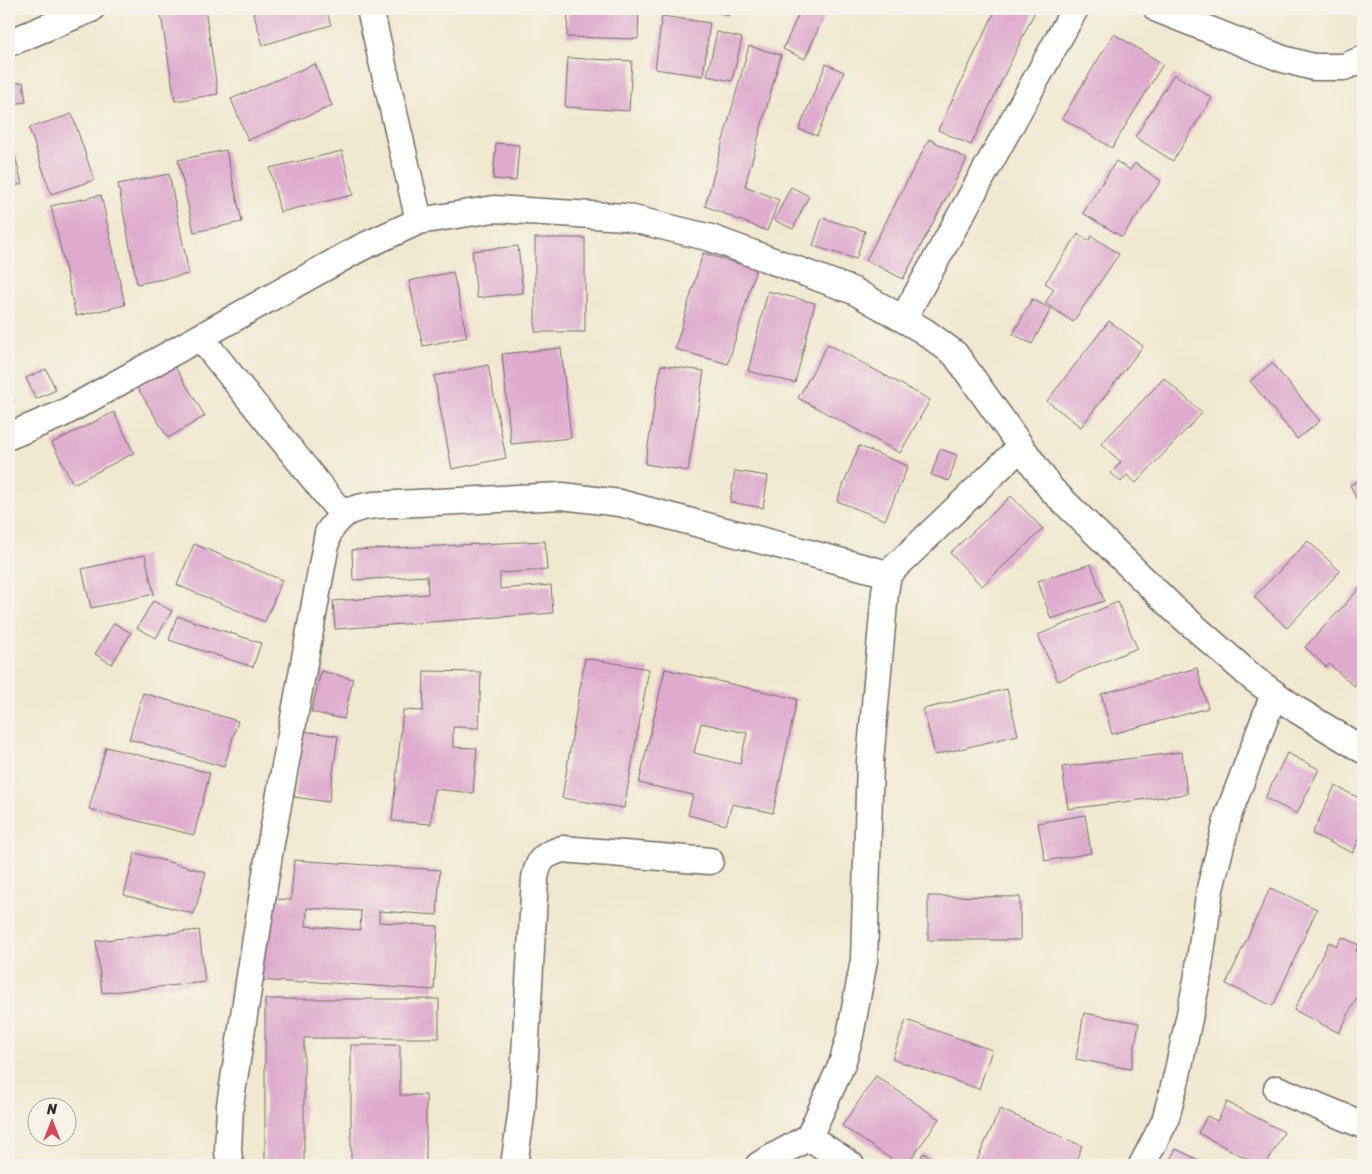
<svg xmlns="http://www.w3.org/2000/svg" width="1372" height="1174" viewBox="0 0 1372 1174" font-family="Sriracha,sans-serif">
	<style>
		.building { fill: #deabce; fill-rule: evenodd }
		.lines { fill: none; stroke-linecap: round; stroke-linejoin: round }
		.minor-casing { stroke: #706d65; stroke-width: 29 }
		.minor { stroke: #fff; stroke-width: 26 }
	</style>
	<rect width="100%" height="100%" fill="#f7f3e8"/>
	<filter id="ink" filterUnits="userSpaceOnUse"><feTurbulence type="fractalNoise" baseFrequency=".02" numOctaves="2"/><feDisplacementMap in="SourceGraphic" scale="10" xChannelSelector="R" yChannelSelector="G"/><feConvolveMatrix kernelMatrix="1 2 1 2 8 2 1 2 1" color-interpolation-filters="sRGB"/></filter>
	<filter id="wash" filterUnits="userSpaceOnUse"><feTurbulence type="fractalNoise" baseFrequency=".0096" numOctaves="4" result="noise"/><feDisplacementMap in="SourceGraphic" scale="20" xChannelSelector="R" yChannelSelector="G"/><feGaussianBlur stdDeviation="1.12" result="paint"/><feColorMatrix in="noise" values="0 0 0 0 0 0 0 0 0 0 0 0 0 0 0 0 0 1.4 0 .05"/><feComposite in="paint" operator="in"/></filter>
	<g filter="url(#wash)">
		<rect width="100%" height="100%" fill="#f1e8d0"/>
		<g id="blocks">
			<!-- building -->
			<path class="building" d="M160 9H205L218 94 175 101Z
				M252 9H326L331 25 263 45Z
				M568 9H639L638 39 567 37Z
				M710 9H731L728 16Z
				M801 9H827L805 59 783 49Z
				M996 9H1031L1035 11 971 145 938 130Z
				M662 16 710 23 703 76 655 69Z
				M717 32 742 38 732 81 707 76Z
				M1114 34 1163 64 1112 148 1062 118Z
				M749 46 781 55 745 186 779 200 767 231 705 206Z
				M568 58 632 61 629 111 565 107Z
				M315 64 332 106 248 140 231 99Z
				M826 64 844 72 817 136 799 129Z
				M1174 74 1212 98 1173 161 1135 137Z
				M23 82 26 102 12 104 9 84Z
				M72 114 94 180 51 194 29 128Z
				M9 131 22 184 9 187Z
				M929 139 967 159 903 279 866 260Z
				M496 143 519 145 516 181 493 179Z
				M226 150 242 222 194 232 178 160Z
				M342 151 353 195 280 212 270 168Z
				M1116 161 1130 170 1135 163 1161 181 1122 237 1083 213Z
				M169 174 189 274 137 284 118 184Z
				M791 187 809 196 793 229 774 220Z
				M101 195 125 305 76 316 51 206Z
				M822 218 865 231 856 259 813 246Z
				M1078 234 1088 241 1092 236 1119 254 1073 322 1045 303 1054 289 1045 283Z
				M535 238H585V332H535Z
				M518 246 523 293 477 298 472 251Z
				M703 253 756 269 728 364 675 349Z
				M453 272 467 337 423 346 409 281Z
				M768 291 815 303 795 383 748 371Z
				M1032 299 1051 309 1032 344 1013 334Z
				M1109 321 1143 346 1081 427 1047 401Z
				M828 344 930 400 900 453 798 398Z
				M561 348 571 438 511 444 502 354Z
				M1272 363 1320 421 1297 439 1250 381Z
				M174 365 205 416 168 438 137 387Z
				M488 365 506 458 452 469 434 376Z
				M661 365 704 371 688 471 645 464Z
				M46 369 56 390 36 399 26 378Z
				M1164 378 1202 413 1136 483 1127 475 1121 482 1111 473 1121 462 1101 444Z
				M9 384H12L14 402H9Z
				M114 412 134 453 73 484 52 443Z
				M859 446 908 466 885 520 837 501Z
				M940 449 957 455 949 481 931 475Z
				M735 471 768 476 763 508 730 502Z
				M1363 479V512L1350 485Z
				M1011 496 1043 529 982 586 950 553Z
				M545 541 547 570 500 573V589L551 585 553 613 335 629 333 601 428 594 427 576 353 580 352 550Z
				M1308 541 1340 571 1287 628 1254 597Z
				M194 544 282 580 265 622 177 585Z
				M145 555 154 594 91 608 82 569Z
				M1091 564 1104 601 1051 619 1038 581Z
				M1360 588 1363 591V676L1354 686 1329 664 1326 667 1305 647Z
				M153 601 172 611 156 638 137 628Z
				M1118 602 1137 648 1058 681 1038 635Z
				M177 616 261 643 253 667 169 640Z
				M114 623 131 633 112 664 95 654Z
				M585 658 649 669 624 808 562 798Z
				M1197 668 1208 708 1112 734 1101 694Z
				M665 669 797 699 773 813 732 804 726 825 688 815 693 795 639 783ZM701 723 747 733 740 764 694 753Z
				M321 671 353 679 344 719 311 712Z
				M424 671 481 672 479 728 453 727V747L477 748 473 793 434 789 431 824 392 821 403 710 423 711Z
				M1007 689 1018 735 935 755 923 709Z
				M143 693 238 721 224 767 129 739Z
				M303 731 338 736 329 802 294 797Z
				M106 747 210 773 194 835 89 809Z
				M1182 752 1187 794 1068 809 1062 767Z
				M1287 753 1319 769 1297 814 1265 798Z
				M1335 786 1363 800V830L1353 853 1312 834Z
				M1085 815 1091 853 1045 861 1038 823Z
				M135 853 206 872 194 914 124 895Z
				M294 860 440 870 437 915 379 911V922L438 926 434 990 303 981 302 983 259 980 264 898 291 900ZM307 908 361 911 360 930 306 926Z
				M1270 888 1317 909 1273 1006 1226 984Z
				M928 896 1020 897V940H928Z
				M199 930 205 982 102 993 96 941Z
				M1342 937 1359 945 1356 951 1363 954V985L1339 1033 1294 1010 1329 942 1337 946Z
				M265 999H439V1038H304V1165H265Z
				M1084 1013 1139 1023 1131 1069 1076 1059Z
				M906 1020 992 1050 979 1089 892 1059Z
				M351 1045H400V1095H426V1165H351Z
				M876 1076 939 1119 907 1165H900L842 1126Z
				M1227 1102 1284 1132 1266 1165H1259L1198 1133 1207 1116 1217 1121Z
				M1000 1109 1082 1146 1074 1165H975Z
				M1176 1149 1209 1165H1167Z
				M923 1153 945 1165H917Z"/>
		</g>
	</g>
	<g filter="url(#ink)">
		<use href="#blocks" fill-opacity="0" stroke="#706d65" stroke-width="1"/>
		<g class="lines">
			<!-- minor casing -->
			<g class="minor-casing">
				<path id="minor" d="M370 9 419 221
					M1157 9 1283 59 1313 67H1344L1363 59
					M9 43 91 9
					M903 319 1075 9
					M200 337 342 514
					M9 436 62 414 360 248 419 221 494 209 625 217 711 238 854 291 924 331 955 354 1051 489 1174 609 1254 679 1297 710 1363 750
					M1277 1089 1363 1125
					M809 1137 851 1165
					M230 1165 228 1151 230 1105 270 848 328 533C342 512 350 508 375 505L562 496 620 503 888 574
					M514 1165 522 1109 535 878C539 858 544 855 562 849L710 861
					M759 1165 809 1137 842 1064 850 1036 864 960 870 761 885 592 888 574 1021 447
					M1142 1165 1165 1121 1177 1075 1197 981 1210 889 1229 813 1274 694"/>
			</g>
			<!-- minor -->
			<use href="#minor" class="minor"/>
		</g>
	</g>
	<!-- margin -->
	<rect width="1372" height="1174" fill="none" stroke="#f7f3e8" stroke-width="30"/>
	<!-- north arrow -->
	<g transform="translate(52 1122)"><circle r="24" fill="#f7f3e8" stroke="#a5a39c"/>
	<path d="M0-4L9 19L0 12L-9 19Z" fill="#d1495b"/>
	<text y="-8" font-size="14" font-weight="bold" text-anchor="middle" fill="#2b2b2b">N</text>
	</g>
</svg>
